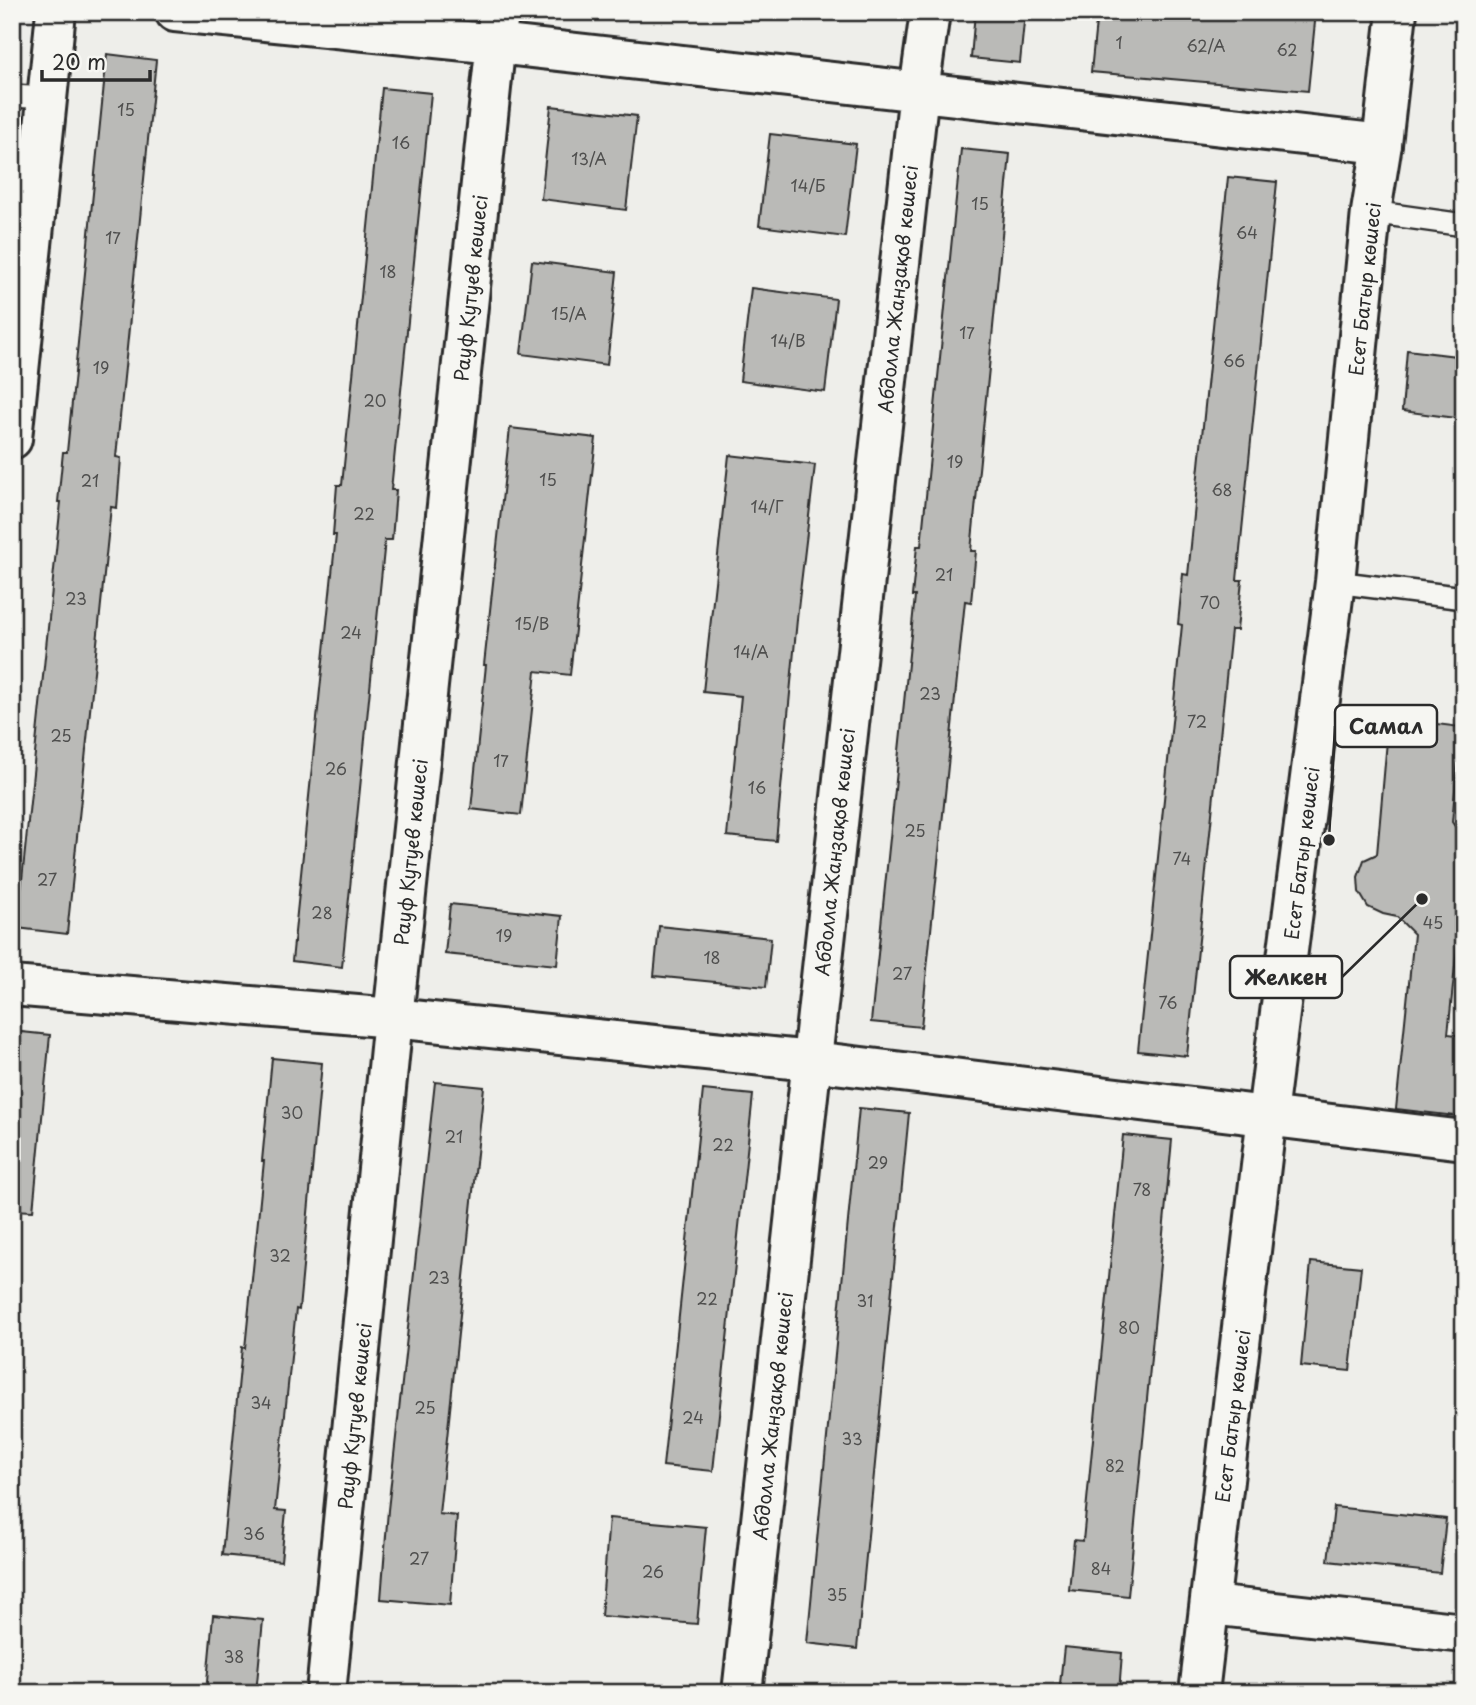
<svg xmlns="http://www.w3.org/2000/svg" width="1476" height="1705" viewBox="0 0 1476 1705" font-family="'Playpen Sans',sans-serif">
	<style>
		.building { fill: #babab7; stroke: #2b2b2b; stroke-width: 2 }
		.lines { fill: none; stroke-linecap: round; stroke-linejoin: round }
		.lane-casing { stroke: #2b2b2b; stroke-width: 26 }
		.street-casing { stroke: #2b2b2b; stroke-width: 44 }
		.secondary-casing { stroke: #2b2b2b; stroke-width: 44 }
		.lane { stroke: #f6f6f2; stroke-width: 21 }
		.street { stroke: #f6f6f2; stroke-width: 38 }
		.secondary { stroke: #f6f6f2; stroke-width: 38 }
		.labels { text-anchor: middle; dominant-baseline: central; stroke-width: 7; stroke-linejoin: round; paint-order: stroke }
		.number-label { font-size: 16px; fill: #4f4f4e }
		.street-label { font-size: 19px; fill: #2b2b2b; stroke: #f6f6f2 }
		.leader { fill: none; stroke: #2b2b2b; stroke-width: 2.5 }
		.callout-dot { fill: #2b2b2b; stroke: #f6f6f2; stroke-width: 2.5 }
		.callout { fill: #f6f6f2; stroke: #2b2b2b; stroke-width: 2.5 }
		.callout-label { font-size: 21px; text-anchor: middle; font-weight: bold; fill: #2b2b2b }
	</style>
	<rect width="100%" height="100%" fill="#eeeeea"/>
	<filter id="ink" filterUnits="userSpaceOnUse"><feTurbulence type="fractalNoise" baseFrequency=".0143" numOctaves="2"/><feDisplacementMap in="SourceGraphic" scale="14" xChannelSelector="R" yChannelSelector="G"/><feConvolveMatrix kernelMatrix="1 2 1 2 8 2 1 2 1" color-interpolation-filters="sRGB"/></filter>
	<g filter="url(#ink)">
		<!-- building -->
		<path class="building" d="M975 12H1025L1020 63 971 58Z
			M1097 12H1316L1308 91 1091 72Z
			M107 54 156 60 116 457 121 458 117 508 111 507 67 934 17 928 61 502H58L63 452H67Z
			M382 88 431 93 391 490H396L392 540H385L342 967 292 961 336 535H333L337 485H342Z
			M551 106 637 116 626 210 541 199Z
			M770 134 856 144 845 237 759 226Z
			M961 149 1010 154 971 551H976L971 602 965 601 921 1027 871 1022 915 596H912L917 546H921Z
			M1228 177 1277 182 1237 580H1242L1237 630H1231L1187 1056 1138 1051 1182 625 1178 624 1183 574 1188 575Z
			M532 261 617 272 607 365 521 354Z
			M751 288 836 299 825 392 740 381Z
			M1407 350 1464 357V419L1402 411Z
			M510 428 596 438 570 675 536 671 521 815 471 809 486 665H484Z
			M729 455 815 465 798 609 776 841 727 836 741 696 703 692Z
			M1389 718 1461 727 1452 822 1464 839V947H1457L1448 1034 1464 1036V1117L1396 1109 1414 934 1397 917 1383 914 1368 907 1359 892 1358 877 1364 860 1377 854Z
			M450 904 562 916 557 965 445 954Z
			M659 926 771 938 766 987 654 976Z
			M12 1031 50 1035 33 1211 12 1210Z
			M272 1058 322 1063 299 1310 296 1309 275 1510 286 1511 281 1561 222 1555 242 1347 245 1348 264 1161H262Z
			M435 1082 484 1087 439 1514 457 1516 450 1605 381 1599 388 1510Z
			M703 1090 753 1095 713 1471 663 1466Z
			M859 1108 909 1113 857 1649 807 1643Z
			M1123 1135 1172 1140 1128 1596 1069 1590 1074 1540 1083 1541Z
			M1311 1262 1361 1267 1350 1371 1301 1366Z
			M1334 1507 1446 1519 1440 1573 1328 1561Z
			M609 1518 706 1527 697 1624 601 1616Z
			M213 1615 263 1620 256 1693H206Z
			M1064 1647 1122 1653 1119 1693H1059Z"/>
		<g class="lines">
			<!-- lane casing -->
			<g class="lane-casing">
				<path id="lane" d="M12 96 47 98
					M1371 212 1464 225
					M1335 582 1464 598"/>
			</g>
			<!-- street casing -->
			<g class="street-casing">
				<path id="street" d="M175 12 496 44 1382 144
					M12 439 56 12
					M12 986 393 1018 811 1061 1464 1140
					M1210 1605 1464 1633
					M326 1693 393 1018 499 12
					M742 1693 919 91 930 12"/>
			</g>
			<!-- secondary casing -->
			<g class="secondary-casing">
				<path id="secondary" d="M1199 1693 1267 1115 1335 582 1371 212 1382 144 1397 12"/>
			</g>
			<!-- lane -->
			<use href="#lane" class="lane"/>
			<!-- street -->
			<use href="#street" class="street"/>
			<!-- secondary -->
			<use href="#secondary" class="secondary"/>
		</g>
	</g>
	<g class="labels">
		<!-- number labels -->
		<g class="number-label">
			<text x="1119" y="42">1</text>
			<text x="1206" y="45">62/А</text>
			<text x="1287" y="49">62</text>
			<text x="126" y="109">15</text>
			<text x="401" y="142">16</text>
			<text x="589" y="158">13/А</text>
			<text x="808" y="185">14/Б</text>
			<text x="980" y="203">15</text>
			<text x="1247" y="232">64</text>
			<text x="113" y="237">17</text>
			<text x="388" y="271">18</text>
			<text x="569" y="313">15/А</text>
			<text x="967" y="332">17</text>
			<text x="788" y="340">14/В</text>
			<text x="1234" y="360">66</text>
			<text x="101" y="367">19</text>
			<text x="375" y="400">20</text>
			<text x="955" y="461">19</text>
			<text x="548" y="479">15</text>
			<text x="90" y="480">21</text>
			<text x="1222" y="489">68</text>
			<text x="767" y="506">14/Г</text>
			<text x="364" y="513">22</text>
			<text x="944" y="574">21</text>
			<text x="76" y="598">23</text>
			<text x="1210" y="602">70</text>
			<text x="532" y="623">15/В</text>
			<text x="351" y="632">24</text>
			<text x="751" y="651">14/А</text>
			<text x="930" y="693">23</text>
			<text x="1197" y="721">72</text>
			<text x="61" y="735">25</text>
			<text x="501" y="760">17</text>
			<text x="336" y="768">26</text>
			<text x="757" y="787">16</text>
			<text x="915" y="830">25</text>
			<text x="1182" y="858">74</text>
			<text x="47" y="879">27</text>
			<text x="322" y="912">28</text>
			<text x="1433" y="922">45</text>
			<text x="504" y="935">19</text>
			<text x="712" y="957">18</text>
			<text x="902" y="973">27</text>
			<text x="1168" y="1002">76</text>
			<text x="292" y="1112">30</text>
			<text x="454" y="1136">21</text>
			<text x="723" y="1144">22</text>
			<text x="878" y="1162">29</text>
			<text x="1142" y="1189">78</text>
			<text x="280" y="1255">32</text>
			<text x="439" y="1277">23</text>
			<text x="707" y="1298">22</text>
			<text x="865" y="1300">31</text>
			<text x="1129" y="1327">80</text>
			<text x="261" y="1402">34</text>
			<text x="425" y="1407">25</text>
			<text x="693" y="1417">24</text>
			<text x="852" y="1438">33</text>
			<text x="1115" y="1465">82</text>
			<text x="254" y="1533">36</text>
			<text x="419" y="1558">27</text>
			<text x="1101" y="1568">84</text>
			<text x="653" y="1571">26</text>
			<text x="837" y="1594">35</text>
			<text x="234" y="1656">38</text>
		</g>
		<!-- street labels -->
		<g class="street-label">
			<text transform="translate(470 288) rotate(-84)">Рауф Кутуев көшесі</text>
			<text transform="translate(897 289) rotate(-84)">Абдолла Жанзақов көшесі</text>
			<text transform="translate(1364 289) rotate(-84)">Есет Батыр көшесі</text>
			<text transform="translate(410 852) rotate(-84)">Рауф Кутуев көшесі</text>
			<text transform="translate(834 852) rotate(-84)">Абдолла Жанзақов көшесі</text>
			<text transform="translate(1301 853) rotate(-83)">Есет Батыр көшесі</text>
			<text transform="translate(354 1416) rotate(-84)">Рауф Кутуев көшесі</text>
			<text transform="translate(772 1416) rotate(-84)">Абдолла Жанзақов көшесі</text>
			<text transform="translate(1232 1416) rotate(-83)">Есет Батыр көшесі</text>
		</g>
	</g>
	<!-- callouts -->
	<path class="leader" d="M1329 840L1335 726M1422 899L1342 977"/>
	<g class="callout-dot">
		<circle cx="1329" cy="840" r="7"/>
		<circle cx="1422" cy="899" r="7"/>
	</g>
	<g class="callout">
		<rect x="1335" y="705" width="102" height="42" rx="7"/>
		<rect x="1230" y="956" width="112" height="42" rx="7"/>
	</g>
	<g class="callout-label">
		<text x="1386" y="734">Самал</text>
		<text x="1286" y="985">Желкен</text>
	</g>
	<!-- margin -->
	<rect width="1476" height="1705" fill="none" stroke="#f6f6f2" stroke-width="42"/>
	<rect x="21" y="21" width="1434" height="1663" fill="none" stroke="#2b2b2b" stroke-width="2.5" filter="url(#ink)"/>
	<!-- scale -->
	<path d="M42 70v10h108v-10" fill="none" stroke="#2b2b2b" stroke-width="3.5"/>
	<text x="52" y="70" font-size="21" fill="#2b2b2b" stroke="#f6f6f2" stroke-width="5" paint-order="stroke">20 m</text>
</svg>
